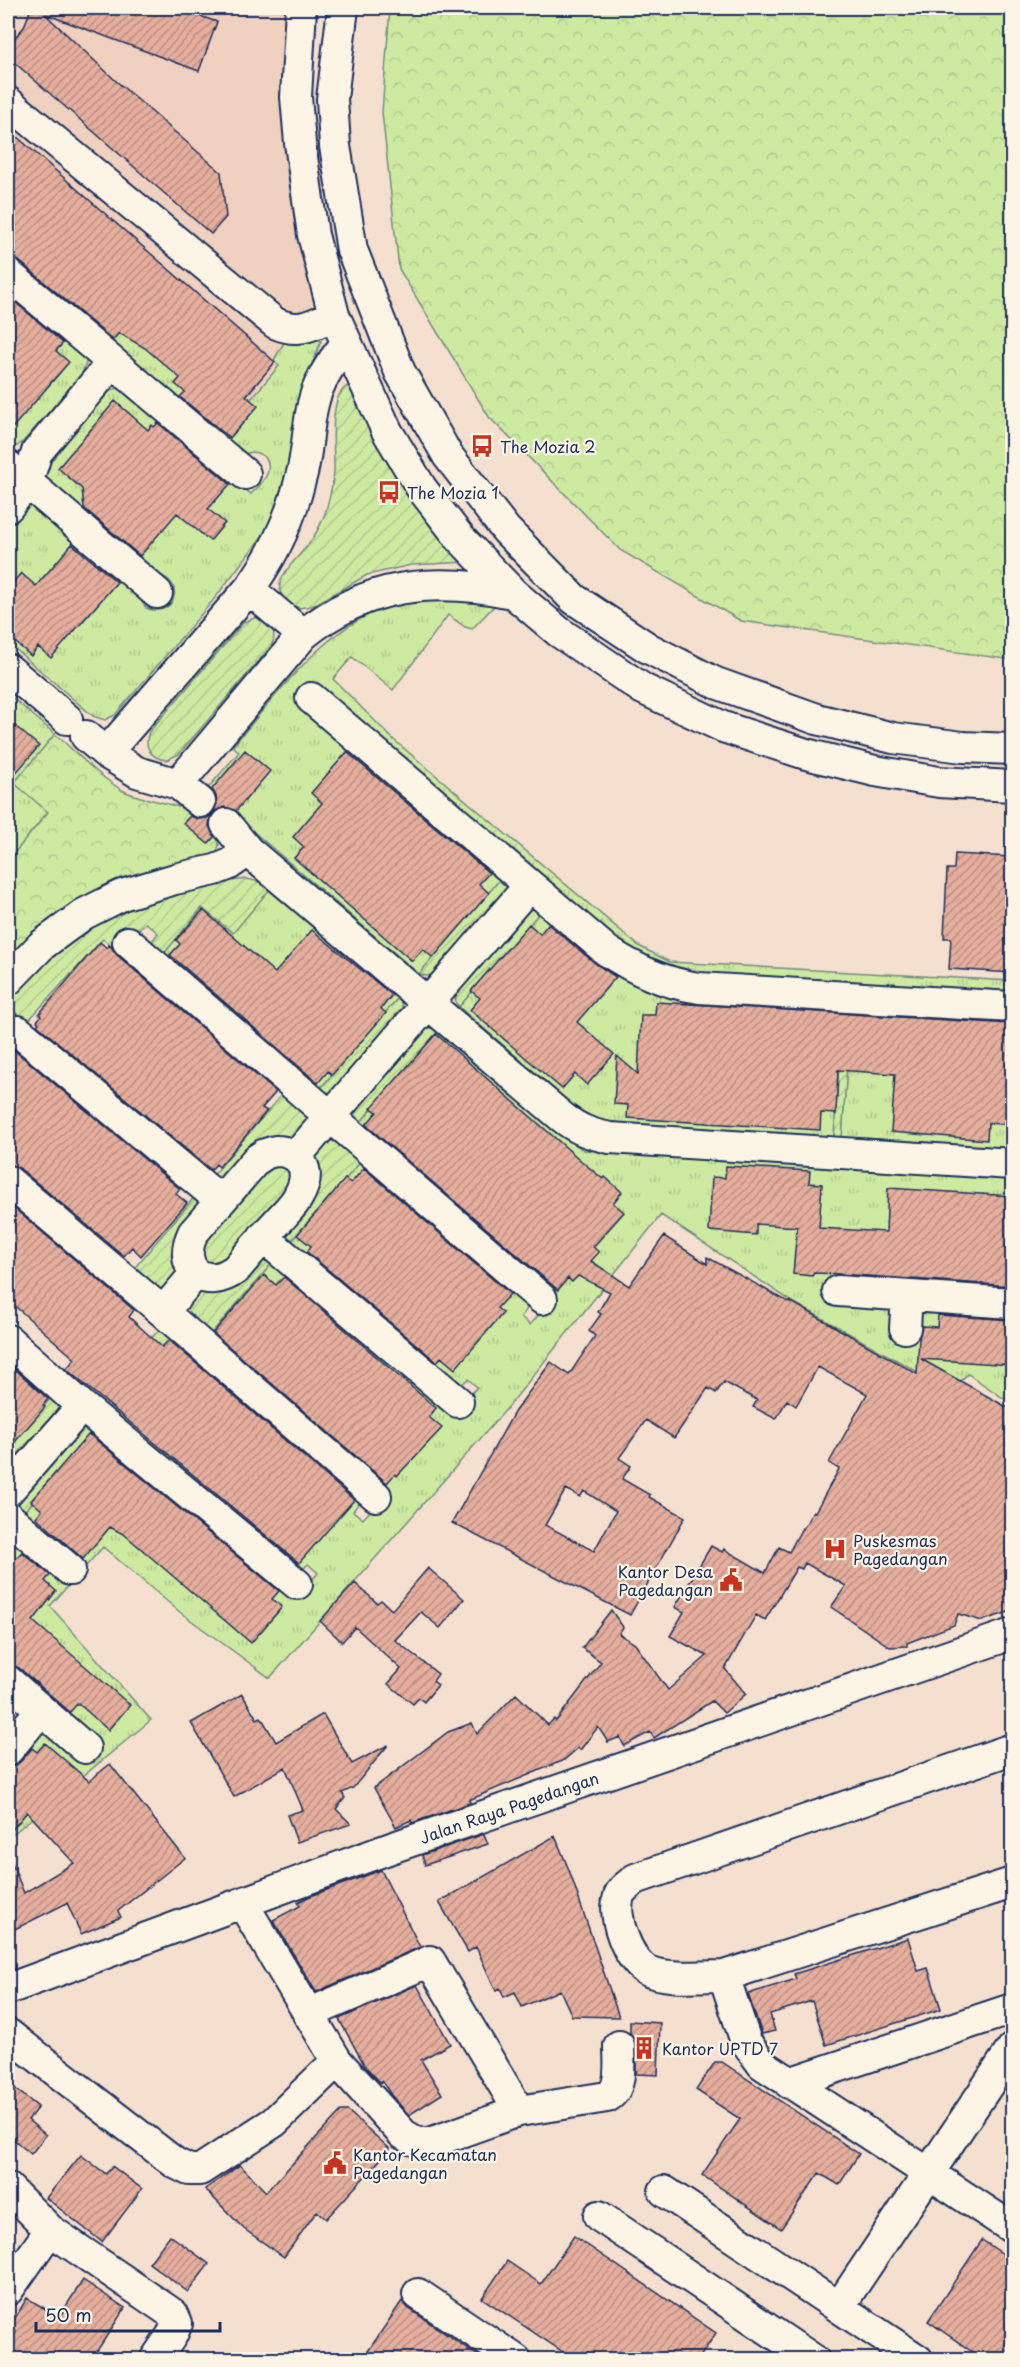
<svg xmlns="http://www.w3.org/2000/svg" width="1020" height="2367" viewBox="0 0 1020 2367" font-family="'Playpen Sans',sans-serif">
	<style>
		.built { fill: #f0d1c0 }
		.grass { fill: url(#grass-tufts); stroke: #748c80; stroke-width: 1.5 }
		.forest { fill: url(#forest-crowns); stroke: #748c80; stroke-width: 1.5 }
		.garden { fill: url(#garden-furrows); stroke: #748c80; stroke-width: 1.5 }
		.building { fill: url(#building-hatch); stroke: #1b2f5e; stroke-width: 1.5; fill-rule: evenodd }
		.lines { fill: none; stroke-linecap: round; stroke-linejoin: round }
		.minor-casing { stroke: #1b2f5e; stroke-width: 34 }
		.minor { stroke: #fcf5e5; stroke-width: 30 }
		.labels { text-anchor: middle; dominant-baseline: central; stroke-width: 4.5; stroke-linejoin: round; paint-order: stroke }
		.poi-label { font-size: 16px; fill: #1b2f5e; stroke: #fcf5e5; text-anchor: start }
		.street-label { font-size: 16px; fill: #1b2f5e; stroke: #fcf5e5 }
	</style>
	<defs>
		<pattern id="grass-tufts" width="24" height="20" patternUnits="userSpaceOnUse" patternTransform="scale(1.5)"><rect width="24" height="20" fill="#ceeaa1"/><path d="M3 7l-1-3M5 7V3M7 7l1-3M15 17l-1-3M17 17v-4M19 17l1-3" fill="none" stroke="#b0c98d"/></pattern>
		<pattern id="forest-crowns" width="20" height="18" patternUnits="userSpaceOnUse" patternTransform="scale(1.5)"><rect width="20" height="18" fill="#ceeaa1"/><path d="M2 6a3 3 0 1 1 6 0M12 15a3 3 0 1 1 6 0" fill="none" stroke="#b0c98d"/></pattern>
		<pattern id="garden-furrows" width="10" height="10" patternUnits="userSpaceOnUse" patternTransform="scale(1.5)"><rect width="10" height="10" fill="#ceeaa1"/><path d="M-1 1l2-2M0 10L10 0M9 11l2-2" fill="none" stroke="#b0c98d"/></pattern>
		<pattern id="building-hatch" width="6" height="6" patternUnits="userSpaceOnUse" patternTransform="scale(1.5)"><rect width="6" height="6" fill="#e6ae9d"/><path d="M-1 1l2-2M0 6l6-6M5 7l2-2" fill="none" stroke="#ba8e83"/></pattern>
	</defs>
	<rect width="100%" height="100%" fill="#f5e0cf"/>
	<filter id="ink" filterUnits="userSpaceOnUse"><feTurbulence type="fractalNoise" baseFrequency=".0167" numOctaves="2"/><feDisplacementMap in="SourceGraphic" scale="12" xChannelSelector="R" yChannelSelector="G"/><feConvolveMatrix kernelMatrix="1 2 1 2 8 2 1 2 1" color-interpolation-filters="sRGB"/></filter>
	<g filter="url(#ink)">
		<!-- built -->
		<path class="built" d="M8 8H283L284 147 327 306 280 423 8 191Z"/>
		<!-- grass -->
		<path class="grass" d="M8 192 251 399 279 366 274 360 285 341 317 338 321 341 311 368 276 518 215 598 115 715 105 720 93 716 8 643V519L28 505H35L138 596 146 608C175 620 187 580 157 575L45 480 44 475 48 463 109 392C117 386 122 388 131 392L251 494C257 488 267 479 268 470 271 454 253 449 242 455L119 355 8 259Z
			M8 286 87 360 83 372 23 442 17 446 8 447Z
			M445 598 495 605 472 629 465 627 448 615 393 690 352 657 333 679 394 740 639 946 670 962 1012 981V995L698 976 658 967 502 877 419 974 214 798 203 794 239 752 233 746C273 700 319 634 377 611 398 602 422 601 445 598Z
			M8 694 55 734 15 783 48 812 12 856 8 845Z
			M271 888 399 997 318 1091 161 957 202 908Z
			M541 911 598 959 843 1008 834 1137 611 1122 593 1119 582 1113 459 1007Z
			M851 1009 1012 1019V1148L842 1137Z
			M438 1031 562 1136 584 1150 1012 1179V1291L887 1308 894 1317 919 1315 926 1310 1012 1315V1404L968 1374 950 1390 791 1301 661 1215 509 1406 270 1678 181 1613 103 1547 50 1606 151 1720 8 1838V1765L33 1736 45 1731 8 1668V1531L96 1428 296 1598 318 1573 308 1564 301 1571 96 1402 162 1326 361 1500 353 1511 363 1519 388 1491 208 1337 274 1261 455 1413 477 1387 468 1379 460 1386 289 1244 362 1160 527 1303 528 1307 521 1317 530 1325 556 1295 358 1125Z"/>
		<!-- forest -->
		<path class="forest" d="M390 8H1012V660L741 621 620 550 489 417 399 269 382 112Z
			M55 734C76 752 98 776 122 790 146 805 237 805 216 855L8 966V879L12 868V856L48 812 14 783Z"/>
		<!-- garden -->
		<path class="garden" d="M351 385 468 562 411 565 367 575 312 606 299 608C256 590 296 562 311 541 319 529 325 517 328 503 331 492 333 482 334 471 335 452 326 390 351 385Z
			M257 617C271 620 277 632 272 645L179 754 167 760C151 759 143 747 149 732L244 622Z
			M502 877 507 887 505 894 437 974 426 976 419 974Z
			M247 879 260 882 271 888 233 933 202 908 161 957 152 947V941L158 933 146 923 136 931 127 928 111 946 103 939 27 1022 15 1012 8 1021V994L91 922 191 886Z
			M533 908 541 911 459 1007 456 1003 455 993 527 910Z
			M399 997 403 1009 402 1015 331 1093 318 1091Z
			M843 1008 851 1009 842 1137H834Z
			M430 1028 438 1031 358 1125 354 1118V1109L425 1029Z
			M283 1093 306 1117C307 1141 240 1169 220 1180L211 1178Z
			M330 1141 339 1142 362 1160 289 1244 285 1232C294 1209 308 1151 330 1141Z
			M287 1165 295 1179 227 1264 214 1269 198 1255 199 1246 266 1166Z
			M197 1194 200 1201 178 1272 164 1289H158L131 1272Z
			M267 1258 274 1261 208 1337 185 1314 186 1305 195 1293Z
			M55 1393 61 1409 8 1472V1449Z
			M83 1426 96 1428 22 1514 18 1503 19 1497Z"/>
		<!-- building -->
		<path class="building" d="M31 8H178L217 22 199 71 45 14 115 80 221 172 226 217 211 234 8 57V45L24 27Z
			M8 129 275 362 246 396 258 406 230 438 180 397 185 392 175 384 180 378 145 348 119 333 113 340 19 261 8 257Z
			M8 296 63 343 56 351 69 362 8 433Z
			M115 401 148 430 152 425 154 427 158 423 230 484 208 509 225 523 210 541 177 513 140 556 84 508 82 489 58 468Z
			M72 544 117 582 51 658 38 647 31 656 8 636V588L21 573 36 586Z
			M8 720 39 746 8 782Z
			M245 750 270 771 236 811 224 807 215 811 210 817 209 826 214 837 208 844 183 823 190 816 198 819 207 818 213 813 217 804 216 796 212 789Z
			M347 752 489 873 479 884 489 893 433 958 423 949 412 961 294 858 304 847 293 837 322 803 311 793Z
			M955 854 1012 857V973L949 969 951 938H944L947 869H954Z
			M203 910 275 973 312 930 392 995 381 1009 386 1013 332 1075 328 1071 318 1083 170 955 180 944 176 940Z
			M529 924 540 934 548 924 596 964 616 977 577 1022 614 1054 587 1085 575 1074 562 1089 470 1010 480 998 471 991Z
			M100 942 107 948 109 945 112 948 117 955 276 1092 262 1108 267 1111 219 1167 216 1164 211 1170 37 1025 39 1023 37 1021 41 1016 39 1014Z
			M656 1002 1012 1024V1125L988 1123 987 1140 891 1132 895 1074 838 1070 836 1114 821 1113 820 1130 627 1118 628 1105 614 1104 617 1056 638 1074 641 1015H655Z
			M436 1034 586 1165 603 1179 605 1177 622 1192 613 1203 624 1212 593 1247 599 1252 591 1261 629 1286 664 1236 707 1264V1257L790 1303V1301L917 1374 919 1338 922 1326 937 1327 938 1315 1012 1320V1365L921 1359 1012 1410V1611L982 1621 958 1614 954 1625 907 1643V1646L890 1647 831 1607 846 1586 805 1563 802 1569 797 1567 765 1620 756 1615 725 1669 746 1694 724 1713 712 1701 654 1738 650 1732 624 1746 620 1737 608 1742 598 1727 580 1750 578 1748 564 1760 469 1800 470 1803 412 1823 411 1820 396 1827 374 1788 448 1732 472 1723 477 1734 516 1694 548 1725 554 1719 556 1721 601 1662 582 1648 611 1610 623 1627 619 1634 635 1644 668 1690 707 1656 670 1636 684 1612 675 1607 711 1546 722 1552 724 1549 765 1573 779 1547 789 1552 802 1528 803 1529 813 1511 815 1512 839 1469 829 1463 867 1394 818 1367 796 1406 787 1400 776 1419 753 1407 757 1400 724 1382 716 1393 708 1388 674 1438 646 1420 619 1458 631 1466 622 1479 650 1495 649 1497 685 1517 630 1615 452 1523 515 1411 551 1362 569 1375 595 1336 589 1331 601 1314 598 1312 610 1292 578 1276 572 1282 568 1278 558 1290 366 1125 377 1112 371 1108ZM566 1489 580 1497 584 1491 616 1511 594 1551 545 1525Z
			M14 1050 180 1189 176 1194 187 1203 141 1256 132 1247 124 1256 19 1168 8 1164V1057Z
			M726 1166 810 1171 809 1183 822 1184 819 1228 886 1232 888 1188 1012 1196V1286L839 1274 814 1273 812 1276 793 1274 797 1227 756 1224V1235L709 1231 712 1177 725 1178Z
			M364 1168 510 1294 497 1308 503 1313 455 1369 441 1357 437 1362 307 1252 311 1246 297 1235 345 1179 351 1183Z
			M8 1203 134 1310 129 1317 162 1347 169 1340 354 1500 299 1563 66 1369 75 1359 8 1300Z
			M264 1275 276 1285 284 1277 436 1408 429 1417 442 1428 397 1476 395 1474 387 1483 213 1333Z
			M15 1369 48 1399 43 1405 45 1407 8 1450V1377Z
			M89 1434 279 1591 272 1599 282 1607 251 1643 125 1535 110 1527 83 1559 36 1517 42 1510 31 1501Z
			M22 1552 50 1575 45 1581 56 1591 33 1621 130 1705 108 1730 78 1703 70 1712 19 1668 8 1664V1648L10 1645 8 1643V1554L16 1558Z
			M428 1568 464 1599 440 1628 421 1612 395 1640 438 1674 433 1681 438 1685 424 1702 419 1698 413 1704 388 1684 401 1669 355 1627 342 1642 320 1621 355 1583 377 1603 381 1600 392 1610Z
			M242 1694 257 1719 261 1717 276 1742 323 1714 352 1764 388 1745 353 1788 342 1793 345 1798 336 1809 351 1824 297 1842 287 1815 303 1810 285 1767 234 1797 191 1723Z
			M45 1743 89 1781 110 1764 185 1858 118 1911 121 1917 81 1934 67 1903 13 1930 8 1920V1853L24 1893 74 1863 27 1812 8 1835V1767L15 1766 21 1761 32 1748 37 1752Z
			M484 1834 488 1844 425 1865 422 1855Z
			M555 1836 569 1870 619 2017 572 2016 560 1990 522 2007 515 1992 504 1997 500 1988 496 1991 476 1947 468 1952 439 1902Z
			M381 1870 420 1947 316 1992 273 1920 300 1906 298 1902 308 1897Z
			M908 1938 918 1971 928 1968 941 2009 826 2045 812 2001 770 2014 775 2031 762 2034 748 1994 796 1979 794 1974Z
			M417 1985 450 2044 421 2060 442 2094 409 2115 391 2095 382 2081 380 2082 365 2066 339 2019Z
			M630 2021 660 2023 658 2075 636 2074V2046L634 2038 630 2033Z
			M715 2062H722L859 2154 839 2185 819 2173 781 2229 702 2175 740 2119 696 2090Z
			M8 2083 38 2107 28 2120 46 2135 31 2154 13 2139 8 2145Z
			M341 2111H348L390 2149 326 2219 317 2211 284 2257 244 2229 205 2189 240 2165 266 2192Z
			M81 2155 106 2174 112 2166 142 2189 102 2242 46 2198Z
			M170 2235 209 2264 188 2292 149 2263Z
			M574 2236 716 2333 698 2360H575L482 2298 507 2261 541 2284Z
			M982 2240 1012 2260V2360H984L928 2321Z
			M83 2280 125 2308 91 2360H8V2347L16 2332 9 2328 27 2298 59 2317Z
			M402 2301 408 2308 484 2360H362Z"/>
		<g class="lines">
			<!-- minor casing -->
			<g class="minor-casing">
				<path id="minor" d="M301 8 296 97 300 143 313 235 334 315 387 431 422 489 460 538 513 593 559 632 643 689 723 727 806 754 875 771 939 782 1012 786
					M343 8 332 99 335 146 352 250 400 372 448 456 506 530 574 599 648 648 716 683 817 719 893 738 963 747 1012 749
					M8 102 275 323C299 334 312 325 334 315
					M8 274 245 474
					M8 466 157 593
					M8 507 27 483 37 452 111 364
					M249 589 303 635
					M8 669 67 719
					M311 698 607 951C636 970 664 983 699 988L1012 1007
					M86 736 106 753 137 772 178 784 200 802
					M106 753 249 589C274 555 291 518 301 477 308 453 307 428 313 404 318 382 331 362 346 344
					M178 784 303 635C366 583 434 577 513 593
					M226 824 248 851 562 1117C578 1130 591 1134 610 1138L1012 1164
					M128 942 542 1299
					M8 980 42 945 84 914 122 895 175 879 215 870 228 865 248 851
					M18 1031 220 1200
					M275 1151C302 1151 312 1171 299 1195 295 1204 286 1212 279 1220 264 1236 250 1252 236 1269 205 1292 176 1269 193 1233L256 1160 265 1154Z
					M297 1155 530 885
					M8 1181 163 1312 376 1496
					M263 1237 458 1402
					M838 1291 1012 1303
					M163 1312 196 1273
					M905 1328 907 1296
					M8 1340 82 1406 297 1584
					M8 1491 82 1406
					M8 1517 70 1570
					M8 1681 85 1748
					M1012 1749 635 1879C630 1884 621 1889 619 1896 612 1916 627 1958 646 1970 664 1980 704 1976 724 1976L1012 1883
					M8 1750 41 1710
					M724 1976 746 2042 762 2064 1012 2228
					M8 1989 391 1848 1012 1634
					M308 2014 430 1961 519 2111 607 2097C623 2089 619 2062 619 2046
					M8 2034 175 2163 189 2170H200L274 2122 337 2061 243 1904
					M337 2061 403 2134 413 2140 427 2144 519 2111
					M789 2083 1012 2009
					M8 2188 50 2230 8 2290
					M664 2191 918 2360
					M599 2216 814 2360
					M50 2230 173 2314 177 2323 172 2335 155 2360
					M418 2294 516 2360
					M839 2307 1012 2049"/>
			</g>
			<!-- minor -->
			<use href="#minor" class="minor"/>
		</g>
	</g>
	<!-- icons -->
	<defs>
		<g id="bus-bare" transform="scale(1.8)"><path d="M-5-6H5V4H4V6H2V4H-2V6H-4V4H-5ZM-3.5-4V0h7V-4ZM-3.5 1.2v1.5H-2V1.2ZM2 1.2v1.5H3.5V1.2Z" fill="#c8321e" stroke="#fcf5e5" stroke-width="2.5" paint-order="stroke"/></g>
		<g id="hospital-bare" transform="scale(1.8)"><path d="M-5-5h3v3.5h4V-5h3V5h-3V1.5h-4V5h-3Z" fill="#c8321e" stroke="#fcf5e5" stroke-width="2.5" paint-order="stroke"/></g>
		<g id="civic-bare" transform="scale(1.8)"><path d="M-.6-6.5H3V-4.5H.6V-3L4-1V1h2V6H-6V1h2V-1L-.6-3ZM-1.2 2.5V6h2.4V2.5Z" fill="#c8321e" stroke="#fcf5e5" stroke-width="2.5" paint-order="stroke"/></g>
		<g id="building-bare" transform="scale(1.8)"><path d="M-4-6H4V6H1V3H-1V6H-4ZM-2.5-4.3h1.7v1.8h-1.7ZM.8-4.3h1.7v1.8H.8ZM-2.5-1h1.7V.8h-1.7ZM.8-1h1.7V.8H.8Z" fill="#c8321e" stroke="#fcf5e5" stroke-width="2.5" paint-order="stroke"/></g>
	</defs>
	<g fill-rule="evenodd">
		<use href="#bus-bare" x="482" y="446"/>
		<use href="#bus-bare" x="389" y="492"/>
		<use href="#hospital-bare" x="835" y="1549"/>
		<use href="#civic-bare" x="731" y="1580"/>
		<use href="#building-bare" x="644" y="2048"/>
		<use href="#civic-bare" x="335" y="2163"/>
	</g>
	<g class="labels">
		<!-- poi labels -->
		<g class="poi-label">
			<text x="500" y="446">The Mozia 2</text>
			<text x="407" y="492">The Mozia 1</text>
			<text x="853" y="1540">Puskesmas<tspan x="853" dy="18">Pagedangan</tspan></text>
			<text x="713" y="1571" text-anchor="end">Kantor Desa<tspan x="713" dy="18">Pagedangan</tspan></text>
			<text x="662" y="2048">Kantor UPTD 7</text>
			<text x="353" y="2154">Kantor Kecamatan<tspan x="353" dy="18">Pagedangan</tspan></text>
		</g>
		<!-- street labels -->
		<g class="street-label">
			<text transform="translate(509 1807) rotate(-19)">Jalan Raya Pagedangan</text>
		</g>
	</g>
	<!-- margin -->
	<rect width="1020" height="2367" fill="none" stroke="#fcf5e5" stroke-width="30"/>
	<rect x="15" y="15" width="990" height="2337" fill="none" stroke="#1b2f5e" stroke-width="2" filter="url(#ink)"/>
	<!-- scale -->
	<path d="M36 2322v9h184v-9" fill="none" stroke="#1b2f5e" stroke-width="3"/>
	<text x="45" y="2322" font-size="18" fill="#1b2f5e" stroke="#fcf5e5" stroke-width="4.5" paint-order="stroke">50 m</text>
</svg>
